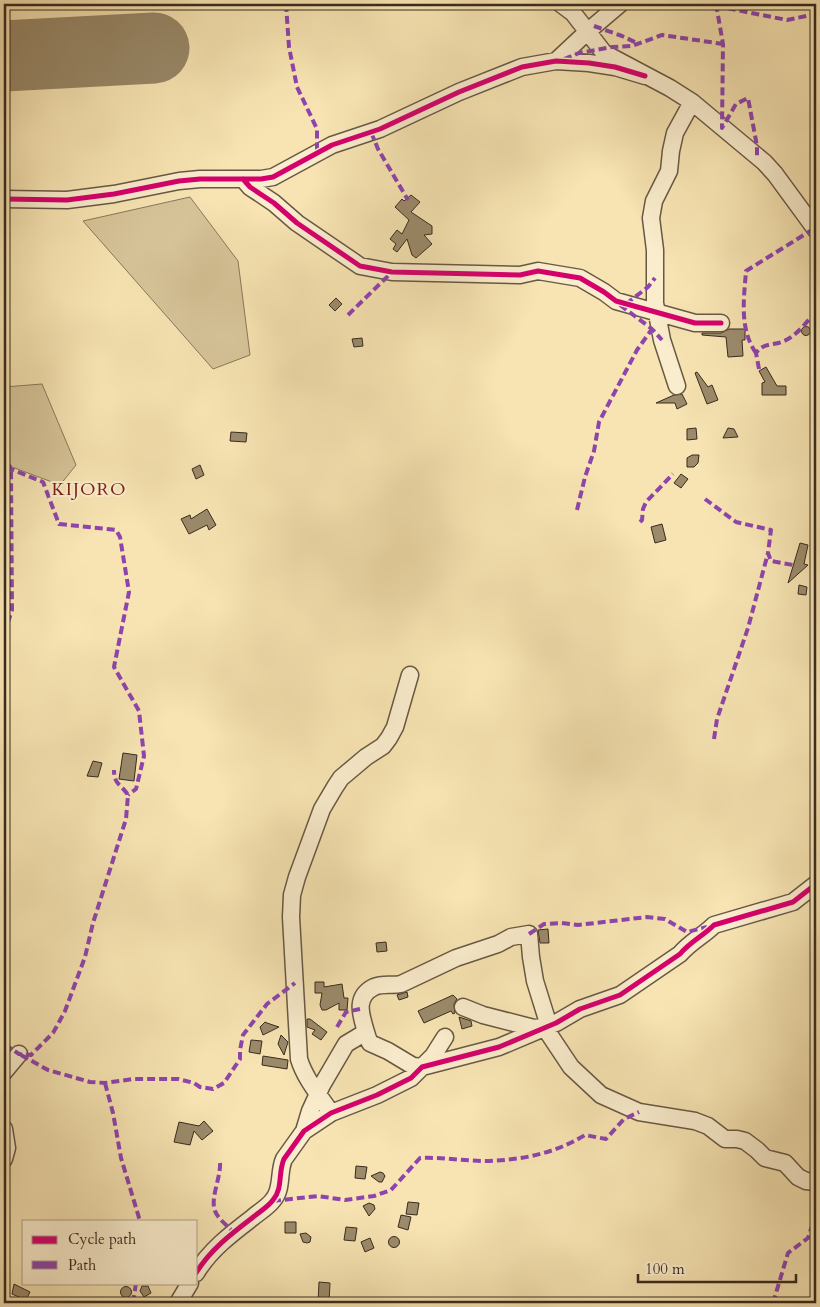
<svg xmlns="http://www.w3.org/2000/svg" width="820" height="1307" viewBox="0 0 820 1307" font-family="Cardo,serif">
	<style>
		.green { fill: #d7c599; stroke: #88785c }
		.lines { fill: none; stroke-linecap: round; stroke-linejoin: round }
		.runway { stroke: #988868; stroke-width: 71 }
		.building { fill: #9b8b6b; stroke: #382b1f }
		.minor-casing { stroke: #685944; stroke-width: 19 }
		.minor { stroke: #faedcd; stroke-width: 16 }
		.quiet { stroke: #8e44ad; stroke-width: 4; stroke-dasharray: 8 4; stroke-linecap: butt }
		.cycleway-casing { stroke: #faedcd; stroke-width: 8 }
		.cycleway { stroke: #d6006c; stroke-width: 5 }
		.labels { text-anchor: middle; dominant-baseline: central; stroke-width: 4; stroke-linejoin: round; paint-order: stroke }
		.quarter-label { font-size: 18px; letter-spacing: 1px; fill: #7a1f14; stroke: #faedcd }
	</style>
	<rect width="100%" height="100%" fill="#f7e4b2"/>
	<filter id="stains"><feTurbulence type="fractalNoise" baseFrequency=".004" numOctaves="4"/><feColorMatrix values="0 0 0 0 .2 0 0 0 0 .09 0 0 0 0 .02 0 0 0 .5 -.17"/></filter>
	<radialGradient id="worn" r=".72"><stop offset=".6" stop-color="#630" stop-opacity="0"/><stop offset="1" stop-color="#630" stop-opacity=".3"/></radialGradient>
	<!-- green -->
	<path class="green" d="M190 197 238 261 250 355 213 369 83 221Z
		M42 384 76 465 60 485 4 464V387Z"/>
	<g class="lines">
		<!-- runway -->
		<path class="runway" d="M4 56 154 48"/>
	</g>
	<!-- building -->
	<path class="building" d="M411 195 420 202 411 212 432 226V234L424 235 432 244 416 258 412 255 407 239 397 252 393 249 396 244 390 239 397 230 402 234 409 220 395 207 402 199 404 201Z
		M336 298 342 304 335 311 329 305Z
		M801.5 331a4.5 4.5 0 1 1 9 0a4.5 4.5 0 1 1-9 0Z
		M729 329H745V340H742L743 356 728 357 726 337 702 335V333H721Z
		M362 338 363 346 354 347 352 339Z
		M766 367 777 386H786V395H762V383L765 382 759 371Z
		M697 372 708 387 712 385 718 400 707 404 695 373Z
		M682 394 687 404 677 409 675 403H656L674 395Z
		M696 428 697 439 687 440V429Z
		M728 428 734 429 738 437 723 438Z
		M231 432 247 433 246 442 230 441Z
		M692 455H699L698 463 694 467H687V458Z
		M200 465 204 475 196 479 192 469Z
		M681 474 688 479 681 488 674 483Z
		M207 509 216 525 209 530 207 525 189 534 181 519 190 515 191 519Z
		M662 524 666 540 655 543 651 527Z
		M800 543 808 545 804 564 808 565 788 583Z
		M799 585 807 587 806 595 798 594Z
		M123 753 137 755 134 781 119 779Z
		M93 761 102 763 98 777 87 776Z
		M548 929 549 943H540L538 930Z
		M386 942 387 951 377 952 376 943Z
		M315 982H324V987L342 984 344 998H348L347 1010H339V1003L326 1010H322L320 1005 322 993H315Z
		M407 992 408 997 399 1000 397 995Z
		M453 995 457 999 454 1004 455 1013 453 1014 451 1011 424 1023 418 1011Z
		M459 1017 471 1021 472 1026 462 1029Z
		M307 1019H310L327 1032 321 1040 312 1034 315 1030 307 1027Z
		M265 1022 267 1023 279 1027 263 1035 260 1027Z
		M281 1035 288 1042 284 1055 278 1044Z
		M251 1040 262 1041 260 1054 249 1052Z
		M263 1056 288 1060 287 1069 262 1065Z
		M204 1121 213 1131 202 1140 194 1131 190 1145 174 1142 179 1122 199 1126Z
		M356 1166 367 1167 365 1179 355 1178Z
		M380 1172 383 1173 385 1176 382 1182H379L371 1176Z
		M408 1202 419 1203 417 1215 406 1214Z
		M369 1203 374 1205 375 1209 369 1216 363 1206Z
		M401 1215 411 1217 408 1230 398 1227Z
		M285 1222H296V1233H285Z
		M346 1227 357 1228 355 1241 344 1240Z
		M306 1233 311 1237 310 1242 307 1243 303 1242 300 1234Z
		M388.5 1242a5.5 5.5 0 1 1 11 0a5.5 5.5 0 1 1-11 0Z
		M370 1238 374 1248 365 1252 361 1242Z
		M319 1282 330 1283 329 1303H318Z
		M14 1284 30 1292 26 1300 12 1294Z
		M142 1286H148L151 1293 144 1297 140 1291Z
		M120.5 1292a5.5 5.5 0 1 1 11 0a5.5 5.5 0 1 1-11 0Z"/>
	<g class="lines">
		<!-- minor casing -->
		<g class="minor-casing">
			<path id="minor" d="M561 4 573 13 604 53 670 88 692 102 764 162 775 174 816 230
				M556 61 587 32 620 4
				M243 179 250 187 274 203 297 223 360 266 392 272 520 275 538 271 580 278 604 292 616 301 695 323H721
				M4 199 67 200 114 194 179 181 200 179H261L273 177 332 145 380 129 459 92 522 67 556 61 589 63 615 67 645 76
				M677 386 662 340 655 303V250L651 218 654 201 669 171 671 151 675 133 692 102
				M463 1007 483 1015 534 1028 542 1027
				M445 1037 433 1056 422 1067 413 1066 388 1051 370 1043C368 1039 367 1036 366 1032 361 1015 354 997 374 987 383 983 392 986 401 984L456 958 498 944 511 937 529 934 531 957 535 981 549 1026V1034L571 1067 601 1095 639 1112 695 1121 708 1126 725 1139H737L745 1141 757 1150 765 1158 785 1163 798 1177 806 1181 816 1182
				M4 1072 19 1054
				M331 1113C320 1096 305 1079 299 1059L291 917 292 895 297 877 322 809 335 787 341 778 366 757 383 746 389 738 395 727 410 675
				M4 1129 7 1148 4 1159
				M304 1131 310 1111 322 1085 346 1044 366 1032
				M196 1273C210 1250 231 1234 252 1218 259 1212 268 1207 273 1200 283 1189 278 1172 284 1159L304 1131 331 1113 377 1095 411 1078 422 1067 499 1047 556 1023 580 1009 620 995 680 954C690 942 703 936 714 925L793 902 816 884
				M178 1303 190 1283"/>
		</g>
		<!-- minor -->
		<use href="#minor" class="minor"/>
		<!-- quiet -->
		<path class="quiet" d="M286 4 289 47 297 87 317 129V153
			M716 4 723 44 722 128 736 104 748 98 757 146V156
			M716 6 787 20 816 14
			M594 26 622 36 639 44
			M564 59 579 53 612 47 632 46 662 35 723 44
			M371 132 378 149 408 200
			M626 304 648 287 655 278
			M620 305 652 329 662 340
			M348 315 392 272
			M756 353C739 329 744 298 746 271L815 228
			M759 369 756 353C764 342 774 346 784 341 796 336 805 324 813 315H816
			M4 454 11 469 43 482 59 524 116 530 120 537 129 592 114 667 139 711 144 756 136 789 128 795
			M705 499 736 522 771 530 768 553 771 561 793 565
			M577 510 585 477 594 451 599 422 637 350 652 329
			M640 522 642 520 643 509 646 502 673 474
			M4 634 12 610 11 469
			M714 739 717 719 748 628 768 553
			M529 934 544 924 561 923 578 925 647 917 665 919 687 932 707 927
			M337 1027 346 1012 360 1009
			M4 1046 10 1048 19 1054 31 1055 53 1033 58 1024 65 1011 85 957 93 923 126 819 128 795C121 784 114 785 114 770
			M21 1055 48 1070 90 1082 105 1083 133 1079H178L194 1083 200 1087 213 1089 224 1083 240 1059V1050L243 1035 267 1004 295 983
			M105 1083 113 1113 121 1158 140 1221
			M220 1163C221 1177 210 1198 215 1211 218 1219 228 1226 233 1232
			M273 1201 318 1196 345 1200 374 1196 391 1190 420 1158C442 1157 464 1161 486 1161 521 1160 554 1154 585 1135L606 1139 624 1119 639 1112
			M133 1303 136 1283
			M773 1303 788 1253 808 1238 816 1214"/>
		<!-- cycleway casing -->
		<g class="cycleway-casing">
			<path id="cycleway" d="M243 179 250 187 274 203 297 223 360 266 392 272 520 275 538 271 580 278 604 292 616 301 695 323H721
				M4 199 67 200 114 194 179 181 200 179H261L273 177 332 145 380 129 459 92 522 67 556 61 589 63 615 67 645 76
				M196 1273C210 1250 231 1234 252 1218 259 1212 268 1207 273 1200 283 1189 278 1172 284 1159L304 1131 331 1113 377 1095 411 1078 422 1067 499 1047 556 1023 580 1009 620 995 680 954C690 942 703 936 714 925L793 902 816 884"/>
		</g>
		<!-- cycleway -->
		<use href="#cycleway" class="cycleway"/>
	</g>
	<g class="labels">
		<!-- quarter labels -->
		<g class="quarter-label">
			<text x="89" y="489">KIJORO</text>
		</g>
	</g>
	<!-- margin -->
	<rect width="820" height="1307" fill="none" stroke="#f7e4b2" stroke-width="20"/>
	<rect x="5" y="5" width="810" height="1297" fill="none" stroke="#382b1f" stroke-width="2.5"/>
	<rect x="10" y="10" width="800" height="1287" fill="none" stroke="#382b1f"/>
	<!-- legend -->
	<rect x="22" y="1220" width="175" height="65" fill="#faedcd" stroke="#ac9f87"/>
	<rect x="32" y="1236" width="25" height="8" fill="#d6006c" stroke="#ac9f87"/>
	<text x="68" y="1244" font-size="15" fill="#382b1f">Cycle path</text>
	<rect x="32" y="1261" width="25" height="8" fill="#8e44ad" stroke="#ac9f87"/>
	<text x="68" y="1270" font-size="15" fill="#382b1f">Path</text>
	<!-- scale -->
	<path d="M638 1274v8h158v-8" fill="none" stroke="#382b1f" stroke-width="2.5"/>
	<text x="645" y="1274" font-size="15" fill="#382b1f" stroke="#faedcd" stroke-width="4" paint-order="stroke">100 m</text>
	<rect width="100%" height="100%" filter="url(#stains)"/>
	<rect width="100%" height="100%" fill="url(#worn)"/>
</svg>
